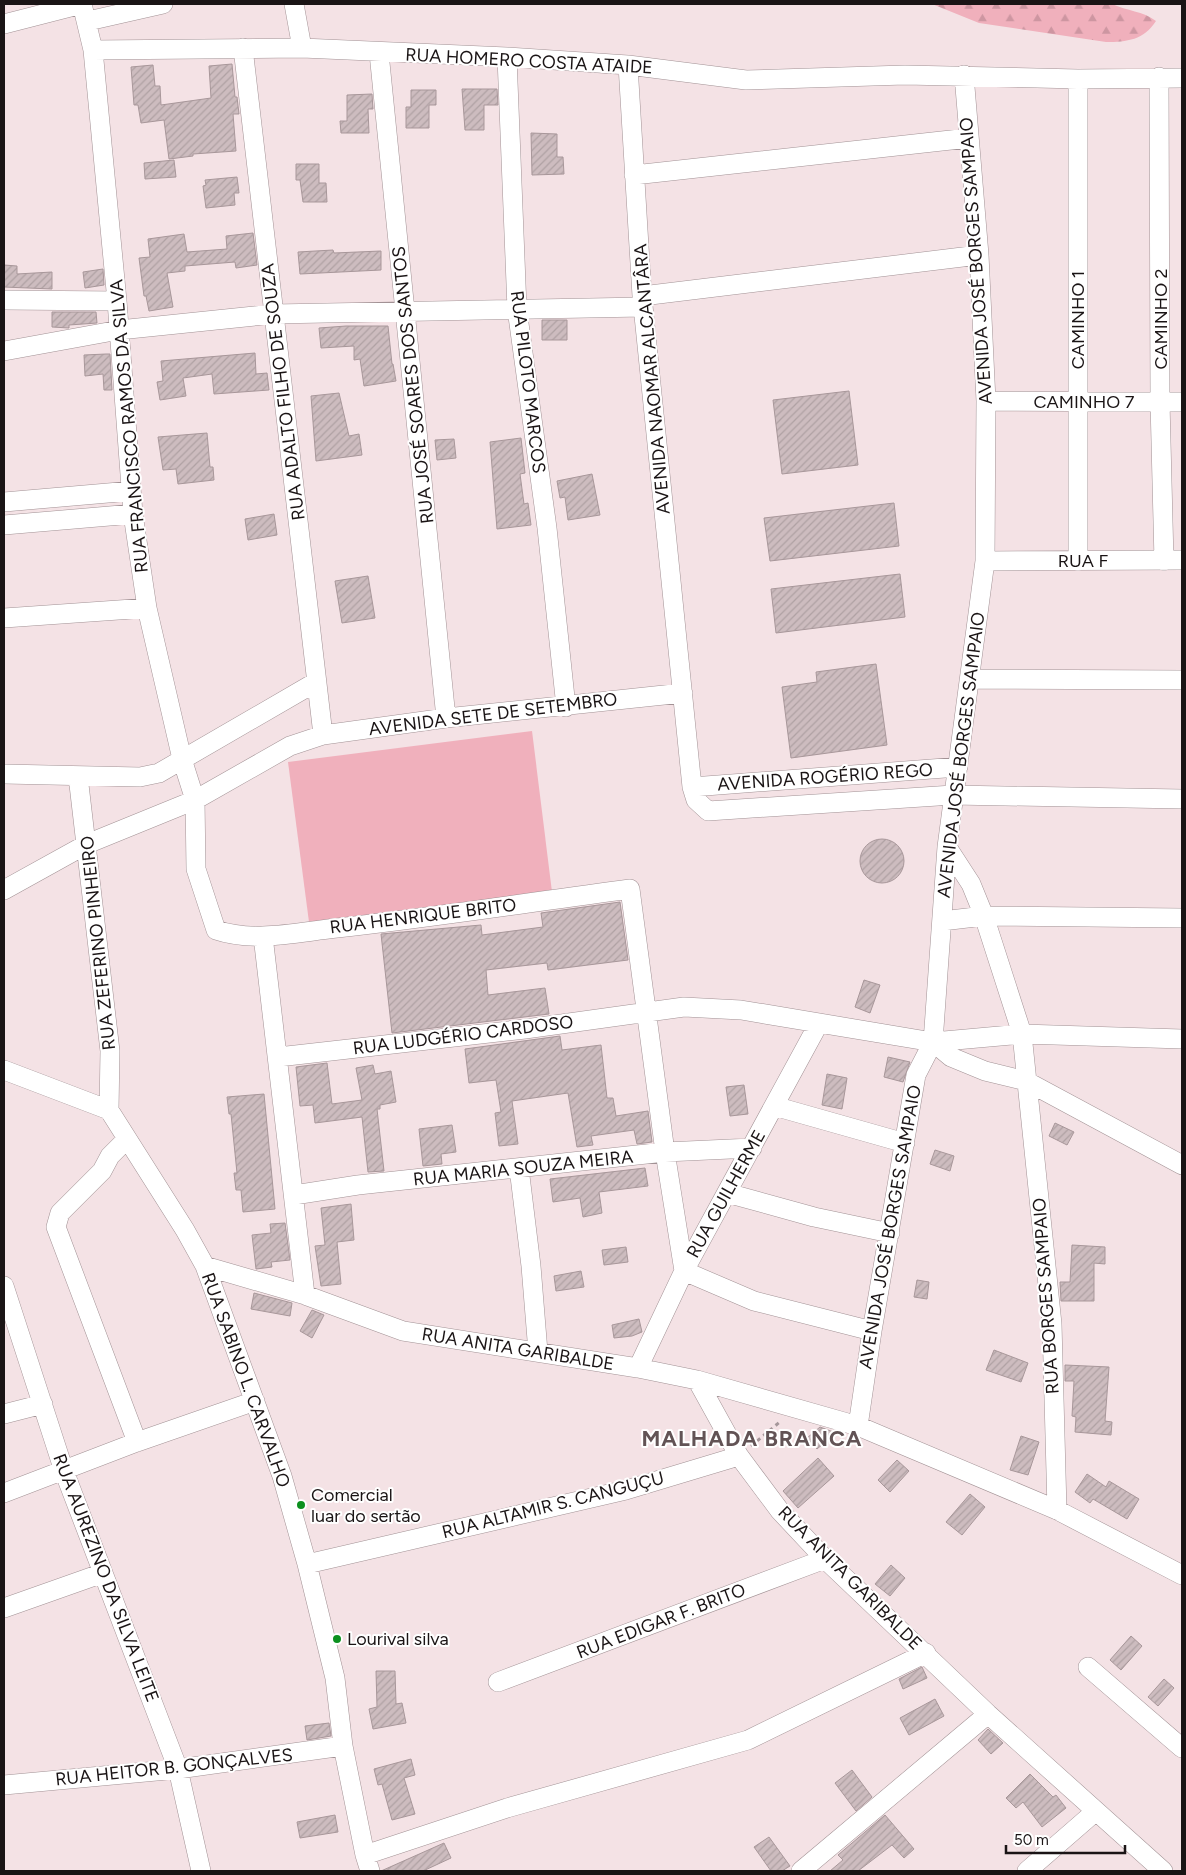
<svg xmlns="http://www.w3.org/2000/svg" width="1186" height="1875" viewBox="0 0 1186 1875" font-family="Figtree,sans-serif">
	<style>
		.forest { fill: url(#forest-firs) }
		.garden { fill: #f0b0bc }
		.building { fill: url(#building-hatch); stroke: #a8979a }
		.lines { fill: none; stroke-linecap: round; stroke-linejoin: round }
		.street-casing { stroke: #a29295; stroke-width: 20 }
		.path { stroke: #a5979a; stroke-width: 3; stroke-dasharray: 4 4; stroke-linecap: butt }
		.street { stroke: #fff; stroke-width: 19 }
		.poi-dot { fill: #0c901f; stroke: #fff; stroke-width: 2 }
		.labels { text-anchor: middle; dominant-baseline: central; stroke-width: 4; stroke-linejoin: round; paint-order: stroke }
		.street-label { font-size: 18px; fill: #1a1415; stroke: #fff }
		.poi-label { font-size: 18px; fill: #1a1415; stroke: #fff; text-anchor: start }
		.district-label { font-size: 22px; font-weight: bold; letter-spacing: 1px; fill: #625355; stroke: #fff }
	</style>
	<defs>
		<pattern id="forest-firs" width="22" height="20" patternUnits="userSpaceOnUse" patternTransform="scale(1.25)"><rect width="22" height="20" fill="#f0b0bc"/><path d="M5 1l3.5 6h-7zM16 11l3.5 6h-7z" fill="#cd96a1"/></pattern>
		<pattern id="building-hatch" width="6" height="6" patternUnits="userSpaceOnUse" patternTransform="scale(1.25)"><rect width="6" height="6" fill="#cdbcbf"/><path d="M-1 1l2-2M0 6l6-6M5 7l2-2" fill="none" stroke="#afa1a3"/></pattern>
	</defs>
	<rect width="100%" height="100%" fill="#f4e2e5"/>
	<!-- forest -->
	<path class="forest" d="M932 4H1112C1127 11 1143 11 1156 21 1144 40 1127 42 1106 42L979 23Z"/>
	<!-- garden -->
	<path class="garden" d="M532 731 552 892 309 922 288 762Z"/>
	<!-- building -->
	<path class="building" d="M232 64 235 97H237L239 114H233L236 151 193 154V156L169 159 164 120 141 123 138 105H134L131 67 153 65 155 86H160L161 105 211 98 209 66Z
		M462 89H497L498 105H484V130H465Z
		M411 90H436V105H429V128H406V107H411Z
		M372 94 373 109H368L369 133H341L340 121H347V95Z
		M531 133 557 134V157H563L564 174 532 175Z
		M174 160 176 177 145 179 144 163Z
		M296 164H319V183H326L327 202H303L300 180H296Z
		M237 177 239 193H234L235 205 206 208 203 186 206 185 205 180Z
		M253 233 257 265 236 268 235 262 185 266V271L167 273 173 307 149 311 146 296H144L139 258 150 257 148 239 184 234 187 252 227 249 226 236Z
		M333 250 334 253 381 251V270L300 274 298 252Z
		M4 265 17 266V274L52 272V289L4 287Z
		M103 269 104 285 85 288 83 272Z
		M52 312H96L97 323 69 325V328L52 327Z
		M542 320H567V340H542Z
		M346 326H388L392 364H393L396 381 364 386 360 359 354 360V346L321 348 319 328Z
		M255 353 256 374 267 373 269 390 214 394 212 374 183 378 186 396 160 400 157 382 163 381 161 361Z
		M106 354H110L112 390H104L103 374 85 376 84 355Z
		M849 391 858 465 782 474 773 400Z
		M339 393 349 436 359 434 362 455 316 461 311 396Z
		M207 433 210 467H213L214 480 178 484 176 469 163 470 158 437Z
		M521 438 525 473 520 474 524 504 528 503 531 525 497 529 490 442Z
		M454 439 456 458 437 460 435 440Z
		M592 474 600 515 568 520 565 497 560 498 557 481Z
		M894 503 899 546 770 561 764 518Z
		M274 514 277 535 248 540 245 519Z
		M900 574 905 617 776 633 771 589Z
		M368 576 375 618 342 623 335 581Z
		M876 664 887 745 791 758 782 687 817 682 816 672Z
		M860 861a22 22 0 1 1 44 0a22 22 0 1 1-44 0Z
		M620 902 628 960 548 970 547 963 486 970 488 995 545 988 549 1014 392 1033 381 934 481 925 482 935 543 927 541 913Z
		M864 980 880 985 870 1013 855 1007Z
		M560 1036 562 1050 601 1045 607 1098H613L616 1116 648 1111 652 1142 637 1144 634 1130 591 1136 593 1145 577 1147 568 1093 512 1101 518 1144 499 1146 495 1113 501 1112 496 1080 469 1083 465 1049Z
		M888 1057 910 1062 903 1082 884 1077Z
		M327 1063 332 1104 362 1100 356 1068 373 1065 375 1074 391 1071 396 1102 380 1105V1109H377L384 1171 368 1172 362 1117 315 1123 313 1105 300 1106 296 1067Z
		M827 1074 847 1078 842 1109 822 1105Z
		M744 1085 748 1114 730 1116 726 1087Z
		M264 1094 275 1209 243 1212 241 1190H236L234 1173H237L231 1114H229L227 1097Z
		M1055 1123 1074 1132 1067 1145 1049 1136Z
		M452 1125 456 1152 441 1154 442 1164 423 1166 419 1129Z
		M935 1150 954 1156 950 1171 930 1164Z
		M645 1168 648 1186 599 1192 602 1213 583 1217 580 1198 553 1202 550 1179Z
		M351 1204 354 1240 337 1242 341 1284 321 1286 315 1246 325 1245 321 1208Z
		M285 1223 290 1260 271 1262 272 1267 256 1269 252 1235 271 1233 270 1224Z
		M1072 1245 1105 1247V1264L1094 1263V1301H1061L1060 1282H1070Z
		M626 1247 628 1262 604 1265 602 1250Z
		M581 1271 584 1287 556 1291 554 1276Z
		M917 1280 929 1282 927 1299 914 1297Z
		M254 1293 292 1303 290 1316 251 1309Z
		M312 1310 324 1315 312 1338 300 1331Z
		M639 1319 642 1332 632 1336 614 1338 612 1325Z
		M994 1350 1028 1363 1021 1382 986 1370Z
		M1065 1365 1109 1367 1105 1421 1112 1422 1111 1435 1075 1432 1076 1417 1072 1416 1074 1381H1065Z
		M820 1427 836 1433 817 1449 807 1438Z
		M1021 1436 1039 1442 1028 1475 1010 1470Z
		M818 1458 834 1476 798 1508 783 1491Z
		M897 1460 909 1471 890 1492 878 1480Z
		M1087 1474 1106 1487 1109 1481 1139 1499 1127 1519 1093 1499 1090 1503 1075 1492Z
		M970 1494 985 1507 962 1535 946 1522Z
		M891 1565 905 1578 890 1596 875 1584Z
		M1131 1636 1142 1646 1121 1670 1110 1660Z
		M922 1667 927 1678 903 1689 899 1679Z
		M376 1671H395L396 1704 402 1703 406 1723 373 1729 369 1709 377 1707Z
		M1164 1679 1174 1688 1158 1706 1148 1697Z
		M935 1699 944 1716 909 1735 900 1718Z
		M329 1723 331 1736 307 1740 305 1726Z
		M988 1729 1003 1743 991 1754 978 1740Z
		M411 1759 415 1775 404 1778 415 1814 392 1820 382 1784 378 1785 374 1769Z
		M852 1770 872 1797 856 1811 835 1783Z
		M1030 1774 1053 1797 1056 1795 1066 1808 1042 1827 1023 1802 1016 1808 1006 1798Z
		M335 1815 338 1832 300 1838 297 1822Z
		M885 1815 914 1849 904 1858 892 1845 858 1871H830L843 1860 838 1855Z
		M769 1837 790 1866 782 1871H771L754 1847Z
		M444 1843 451 1858 423 1871H381Z"/>
	<g class="lines">
		<!-- street casing -->
		<g class="street-casing">
			<path id="street" d="M294 4 302 48
				M88 21 163 4
				M4 24 82 4 93 50 117 301 133 514 147 608 182 759 195 800 196 869 216 930C254 943 298 932 337 928 435 917 532 902 630 889L665 1152 684 1271 754 1301 872 1331
				M243 48 323 735
				M93 50 302 48 507 57 628 65 746 80 905 75 1078 79 1182 78
				M379 53 446 718
				M507 57 517 309 547 528 566 707
				M628 65 642 296 692 787 696 800 708 811 953 795 1182 799
				M1159 77 1160 402 1164 561
				M634 175 969 138
				M642 296 979 255
				M4 300 117 301
				M4 351 119 330 274 314 643 307
				M986 401 1182 402
				M4 502 131 491
				M4 525 133 514
				M985 561 1182 560
				M1078 561V79
				M4 618 147 608
				M970 679 1182 680
				M4 774 140 777 159 773 316 682
				M78 776 110 1051 109 1110
				M692 787 958 767
				M947 847 971 884 984 916 1022 1034 1052 1324 1057 1510
				M4 890 87 844 195 800 290 746 323 735 446 718 683 693
				M942 921 984 916 1182 918
				M263 936 305 1295
				M933 1042 1022 1034 1182 1039
				M278 1057 525 1029 684 1007 741 1010 933 1042 951 1057 985 1071 1026 1081 1182 1165
				M4 1070 109 1110 185 1230 205 1266 282 1476 307 1564 335 1678 343 1746 365 1855 370 1871
				M774 1106 905 1143
				M127 1139 110 1156 102 1171 60 1213 56 1227 137 1442
				M519 1168 531 1266 538 1352
				M727 1193 814 1217 890 1233
				M294 1195 358 1185 665 1152 752 1148
				M205 1266 305 1295 403 1331 638 1368 697 1380 739 1456 780 1511 825 1559 988 1714 1163 1871
				M4 1286 64 1471 178 1769 201 1871
				M638 1368 684 1271 819 1023
				M697 1380 858 1426 1057 1510 1182 1575
				M4 1414 43 1404
				M858 1426 872 1331 916 1075 933 1042 947 847 985 561 986 401 979 255 964 75
				M4 1493 137 1442 255 1401
				M307 1564 626 1490 739 1456
				M4 1608 103 1573
				M1088 1667 1182 1748
				M498 1682 825 1559
				M4 1785 178 1769 343 1746
				M365 1855 507 1808 748 1740 926 1653
				M801 1871 988 1714
				M1027 1871 1096 1811"/>
		</g>
		<!-- path -->
		<path class="path" d="M751 1446 781 1421"/>
		<!-- street -->
		<use href="#street" class="street"/>
	</g>
	<!-- markers -->
	<g class="poi-dot">
		<circle cx="301" cy="1505" r="5"/>
		<circle cx="337" cy="1639" r="5"/>
	</g>
	<g class="labels">
		<!-- street labels -->
		<g class="street-label">
			<text transform="translate(529 61) rotate(3)">RUA HOMERO COSTA ATAIDE</text>
			<text transform="translate(976 261) rotate(-94)">AVENIDA JOSÉ BORGES SAMPAIO</text>
			<text transform="translate(1161 319) rotate(-90)">CAMINHO 2</text>
			<text transform="translate(1078 320) rotate(-90)">CAMINHO 1</text>
			<text transform="translate(652 379) rotate(-95)">AVENIDA NAOMAR ALCANTÂRA</text>
			<text transform="translate(528 382) rotate(83)">RUA PILOTO MARCOS</text>
			<text transform="translate(413 385) rotate(-96)">RUA JOSÉ SOARES DOS SANTOS</text>
			<text transform="translate(283 392) rotate(-97)">RUA ADALTO FILHO DE SOUZA</text>
			<text x="1084" y="402">CAMINHO 7</text>
			<text transform="translate(129 426) rotate(-95)">RUA FRANCISCO RAMOS DA SILVA</text>
			<text x="1083" y="561">RUA F</text>
			<text transform="translate(493 714) rotate(-7)">AVENIDA SETE DE SETEMBRO</text>
			<text transform="translate(961 755) rotate(-83)">AVENIDA JOSÉ BORGES SAMPAIO</text>
			<text transform="translate(825 777) rotate(-4)">AVENIDA ROGÉRIO REGO</text>
			<text transform="translate(423 916) rotate(-7)">RUA HENRIQUE BRITO</text>
			<text transform="translate(98 943) rotate(-96)">RUA ZEFERINO PINHEIRO</text>
			<text transform="translate(463 1035) rotate(-7)">RUA LUDGÉRIO CARDOSO</text>
			<text transform="translate(523 1168) rotate(-6)">RUA MARIA SOUZA MEIRA</text>
			<text transform="translate(726 1194) rotate(-61)">RUA GUILHERME</text>
			<text transform="translate(890 1227) rotate(-80)">AVENIDA JOSÉ BORGES SAMPAIO</text>
			<text transform="translate(1046 1296) rotate(-94)">RUA BORGES SAMPAIO</text>
			<text transform="translate(518 1349) rotate(9)">RUA ANITA GARIBALDE</text>
			<text transform="translate(246 1380) rotate(70)">RUA SABINO L. CARVALHO</text>
			<text transform="translate(553 1505) rotate(-14)">RUA ALTAMIR S. CANGUÇU</text>
			<text transform="translate(106 1578) rotate(69)">RUA AUREZINO DA SILVA LEITE</text>
			<text transform="translate(850 1578) rotate(45)">RUA ANITA GARIBALDE</text>
			<text transform="translate(661 1621) rotate(-21)">RUA EDIGAR F. BRITO</text>
			<text transform="translate(174 1767) rotate(-6)">RUA HEITOR B. GONÇALVES</text>
		</g>
		<!-- poi labels -->
		<g class="poi-label">
			<text x="311" y="1495">Comercial<tspan x="311" dy="21">luar do sertão</tspan></text>
			<text x="347" y="1639">Lourival silva</text>
		</g>
		<!-- district labels -->
		<g class="district-label">
			<text x="752" y="1438">MALHADA BRANCA</text>
		</g>
	</g>
	<!-- border -->
	<rect width="1186" height="1875" fill="none" stroke="#1a1415" stroke-width="10"/>
	<!-- scale -->
	<path d="M1006 1845v8h119v-8" fill="none" stroke="#1a1415" stroke-width="2.5"/>
	<text x="1014" y="1845" font-size="15" fill="#1a1415" stroke="#ffffff" stroke-width="4" paint-order="stroke">50 m</text>
</svg>
